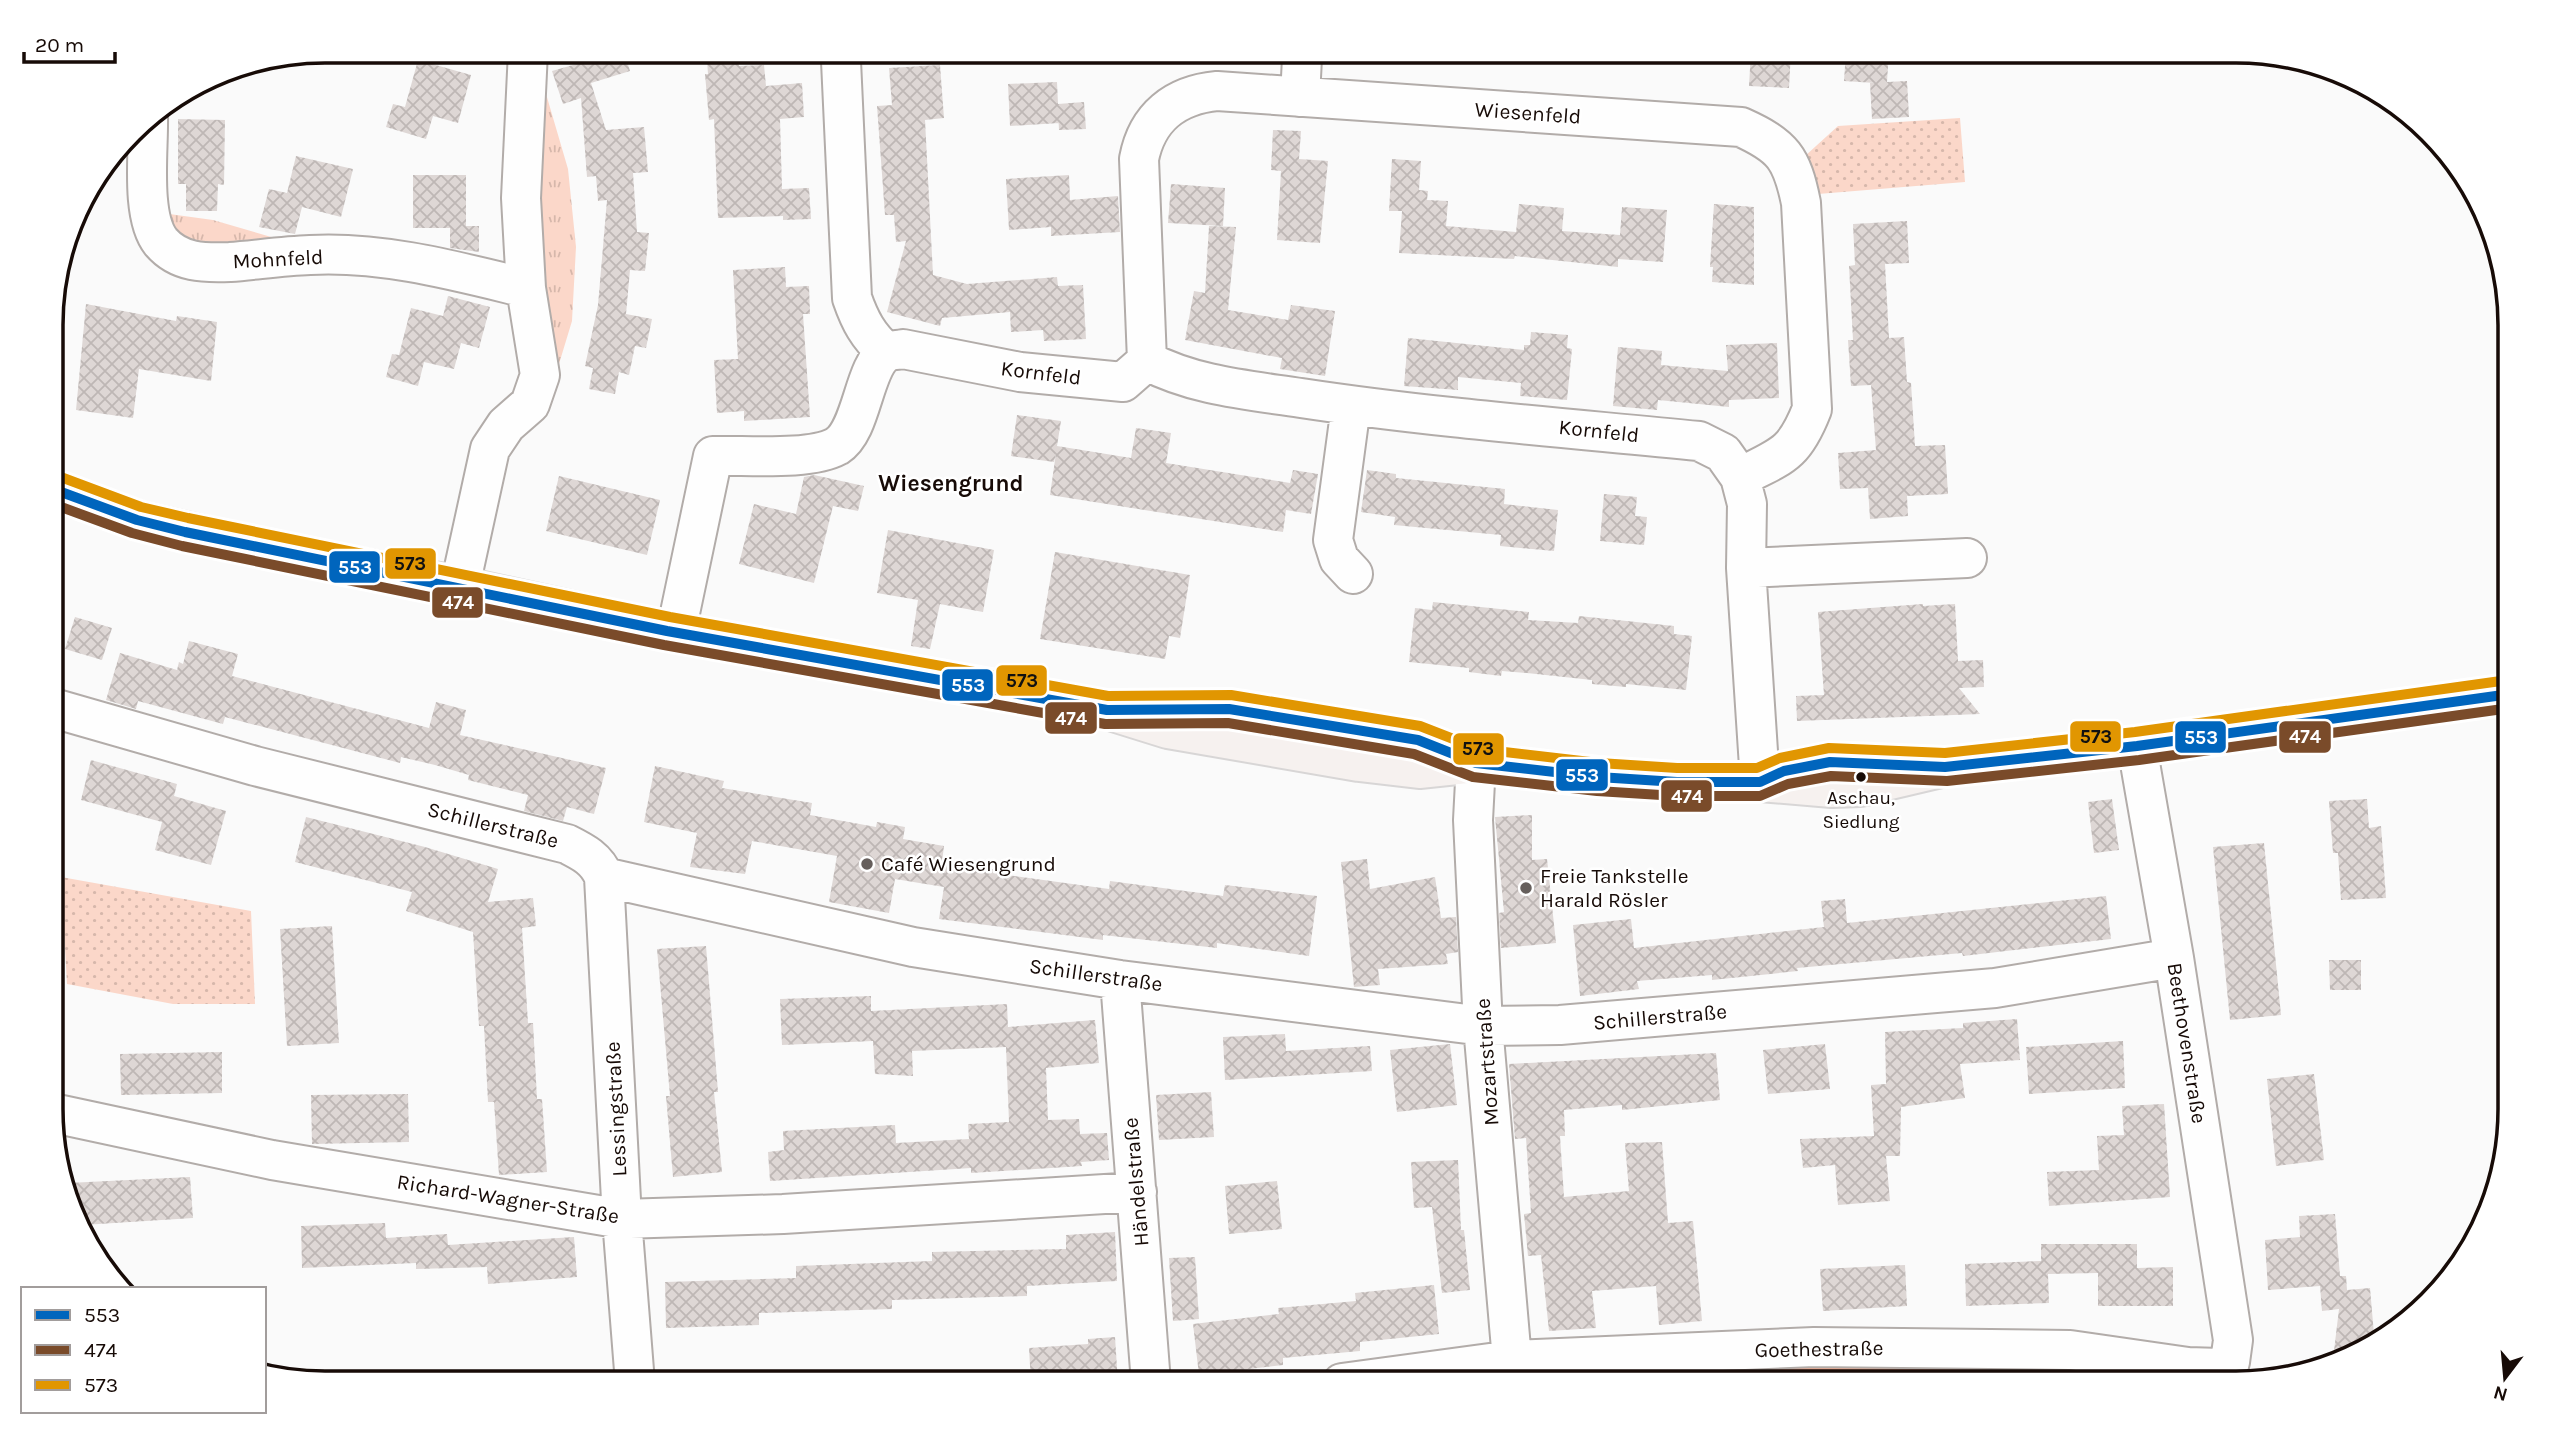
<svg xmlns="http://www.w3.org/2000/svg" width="2561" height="1434" viewBox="0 0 2561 1434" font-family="Karla,sans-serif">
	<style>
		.grass { fill: url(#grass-tufts) }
		.park { fill: url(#park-dots) }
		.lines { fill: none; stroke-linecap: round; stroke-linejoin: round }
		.stream { stroke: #ecab92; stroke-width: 9 }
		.building { fill: url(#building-cross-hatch) }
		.minor-casing { stroke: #b2aca9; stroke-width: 42 }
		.major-casing { stroke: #d8d6d6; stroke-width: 42 }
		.minor { stroke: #fefefe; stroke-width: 38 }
		.major { stroke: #f6f1ef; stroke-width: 38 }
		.bus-1-casing { stroke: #fff; stroke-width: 16 }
		.bus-2-casing { stroke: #fff; stroke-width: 16 }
		.bus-3-casing { stroke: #fff; stroke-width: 16 }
		.bus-1 { stroke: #0065bd; stroke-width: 10 }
		.bus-2 { stroke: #7a4b2a; stroke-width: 10 }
		.bus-3 { stroke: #e19601; stroke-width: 10 }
		.bus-dot { fill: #170b07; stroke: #fff; stroke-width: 2.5 }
		.poi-dot { fill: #665f5c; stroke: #fff; stroke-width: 2.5 }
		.labels { text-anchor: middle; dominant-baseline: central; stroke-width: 5; stroke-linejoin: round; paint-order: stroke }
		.bus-label { font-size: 19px; fill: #170b07; stroke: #fff }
		.street-label { font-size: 21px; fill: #170b07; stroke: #fff }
		.poi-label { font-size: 21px; fill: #170b07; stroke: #fff; text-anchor: start }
		.neighbourhood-label { font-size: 23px; font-weight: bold; fill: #170b07; stroke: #fff }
		.rim { fill: none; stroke: #170b07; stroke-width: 3.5 }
		.line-badge { stroke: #fff; stroke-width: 2.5 }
		.badge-label { font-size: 19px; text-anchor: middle; font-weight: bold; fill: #fff }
		.pale-badge-label { font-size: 19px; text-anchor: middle; font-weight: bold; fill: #111 }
	</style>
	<defs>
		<pattern id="grass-tufts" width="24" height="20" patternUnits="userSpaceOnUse" patternTransform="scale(1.75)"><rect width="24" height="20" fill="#fbd7c9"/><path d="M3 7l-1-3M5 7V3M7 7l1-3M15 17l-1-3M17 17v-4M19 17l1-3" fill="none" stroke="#d6b7ab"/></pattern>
		<pattern id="park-dots" width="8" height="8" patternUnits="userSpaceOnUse" patternTransform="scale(1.75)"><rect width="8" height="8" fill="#fbd7c9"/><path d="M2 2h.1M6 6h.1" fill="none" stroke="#d6b7ab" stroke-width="1.8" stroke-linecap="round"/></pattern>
		<pattern id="building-cross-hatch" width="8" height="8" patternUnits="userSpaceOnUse" patternTransform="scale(1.75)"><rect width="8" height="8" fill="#ded7d5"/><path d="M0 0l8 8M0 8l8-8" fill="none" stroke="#beb7b5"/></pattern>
	</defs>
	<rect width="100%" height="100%" fill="#fafafa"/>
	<!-- grass -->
	<path class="grass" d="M544 87 568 169 576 247 572 321 552 387 533 240Z
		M162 213 213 220 285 241 206 249 178 237Z
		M2082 1361 2245 1383H1443L1514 1372Z"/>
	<!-- park -->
	<path class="park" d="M1960 118 1965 182 1818 194 1805 156 1838 126Z
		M61 877 251 911 255 1004H173L67 984Z"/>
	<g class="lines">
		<!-- stream -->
		<path class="stream" d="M1567 1383 1798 1372 2085 1373 2150 1383"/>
	</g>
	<!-- building -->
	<path class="building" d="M576 51H624L630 71 591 83 606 130 644 127 648 172 633 173 637 232 649 233 645 271 630 270 626 314 652 319 646 348 635 346 629 375 619 372 615 394 589 389 593 368 585 366 598 305 607 200 598 201 596 176 587 177 581 98 563 104 552 71 580 63Z
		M1751 51H1791L1789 88 1749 86Z
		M1846 51H1889L1887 82 1907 81 1909 117 1872 119 1870 83H1875L1844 81Z
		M738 57 739 66 764 65 766 86 802 83 804 117 780 119 782 189 809 188 811 219 783 220V216L718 218 714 119 709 120 705 74H708L707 60Z
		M418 60 471 75 458 123 433 116 426 139 386 127 393 104 405 107Z
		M940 65 944 118 925 120 933 275 967 284 1057 277 1058 286 1083 285 1086 339 1044 341 1043 330 1011 332 1010 312 942 318 940 326 887 312 906 241 896 242 894 215H885L877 106 892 105 889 68Z
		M1057 82 1058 104 1084 102 1086 129 1059 130 1058 111 1059 123 1010 126 1008 84Z
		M178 119 225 120 224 185 218 184 217 211H186V184H178Z
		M1273 130 1301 131 1299 159 1328 161 1320 243 1277 240 1281 171 1271 170Z
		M296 156 353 169 341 217 302 207 295 234 259 227 269 189 287 193Z
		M1392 159 1421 161 1419 190 1428 191 1427 200 1448 201 1446 226 1516 232 1519 204 1564 208 1562 231 1620 235 1622 207 1667 210 1663 262 1618 259V267L1515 256 1514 259 1399 253 1402 211H1389Z
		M413 175H466V226H479V252L450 248V228H413Z
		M1069 175 1070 200 1118 196 1120 232 1051 236V227L1009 230 1006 179Z
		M1171 184 1225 188 1223 226 1168 223Z
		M1714 204 1754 207V285L1712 282 1713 267H1710Z
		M1907 221 1909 263 1885 264 1889 338 1904 337 1907 382 1911 383 1915 446 1945 445 1948 494 1907 496 1908 516 1870 519 1868 488 1840 489 1838 453 1876 450 1871 385 1851 386 1848 340H1853L1849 266 1855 265 1853 224Z
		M1209 226 1236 227 1228 310 1288 320 1291 305 1335 311 1325 376 1280 369 1282 358 1185 340 1194 291 1205 293Z
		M785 267 786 287 809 286 810 314H803L810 417 744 421V411L717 413 714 360 738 359 733 270Z
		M448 296 490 307 479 348 461 343 454 369 424 362 418 386 386 377 392 354 399 355 411 308 443 316Z
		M86 304 176 321 177 316 217 322 211 381 139 369 133 418 76 410Z
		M1531 332 1568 335 1567 348 1572 349 1567 400 1520 396 1521 383 1458 377V390L1404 386 1408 338 1524 350V345H1530Z
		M1777 343 1779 398 1729 400V407L1658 400 1657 410 1613 406 1618 347 1662 351 1661 365 1728 371 1726 345Z
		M1017 415 1061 421 1057 446 1131 458 1136 428 1171 433 1166 463 1290 483 1293 470 1318 474 1311 514 1286 510 1283 532 1050 495 1056 453 1054 462 1011 456Z
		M1367 470 1396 474V478L1505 489 1504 504 1558 510 1554 551 1500 546 1501 535 1394 525 1395 517 1361 512Z
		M814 475 864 486 858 511 833 506 814 583 739 564 754 504 796 514 804 477Z
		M559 476 660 500 647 555 546 531Z
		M1604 494 1637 497 1635 516 1647 517 1644 545 1600 541Z
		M888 530 994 550 983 612 940 604 930 649 911 646 918 600 877 593Z
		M1055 552 1190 575 1180 638 1169 636 1165 659 1040 639Z
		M1433 602 1529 612 1528 620 1578 623 1579 616 1674 626V634L1692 636 1686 690 1626 684V687L1592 684V680L1527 673 1502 671 1501 676 1469 672V668L1409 662 1415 608 1432 610Z
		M1923 604V606L1955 604 1958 661 1983 660 1984 687 1959 688 1980 714 1797 721 1796 696 1824 695 1818 612Z
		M75 617 112 628 102 660 65 649Z
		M189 641 238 654 232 676 429 728 436 702 466 710 460 735 606 768 594 814 567 807 563 821 524 811 528 795 468 780 469 775 435 765 401 757 400 763 225 717 223 724 138 701 136 709 106 700 120 653 177 670 179 662 183 664Z
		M91 760 177 784 174 796 226 811 211 865 155 850 162 822 81 800Z
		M655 766 724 781 722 788 812 803 810 815 876 827 877 822 905 827 903 839 944 846 942 862 1000 870V874L1109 889 1110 881 1223 896 1225 885 1317 896 1309 956 1217 943V948L1103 935V940L939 919 944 887 895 879 889 913 829 902 837 856 752 841 745 874 690 867 697 833 644 822Z
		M2112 799 2119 850 2094 853 2088 802Z
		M2367 799 2369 828 2381 826 2386 898 2341 900 2338 853H2333L2329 801Z
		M1532 815V860L1547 859 1556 943 1501 948 1499 913 1504 912 1495 817Z
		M306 817 425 847 498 869 488 902 533 898 536 926 522 928 528 1023H533L537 1099H542L547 1172 499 1175 494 1102H488L484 1026H479L473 932 406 911 412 892 295 862Z
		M2264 843 2281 1015 2230 1020 2213 847Z
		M1367 859 1370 889 1435 877 1441 918 1456 917 1458 952 1446 954 1448 964 1378 969 1380 985 1354 987 1341 862Z
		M2106 896 2111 939 1963 956 1962 953 1797 968 1798 971 1712 980V975L1637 981 1639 989 1580 996 1573 925 1631 919 1634 948 1824 927 1821 901 1845 899 1847 923Z
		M332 926 339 1043 287 1046 280 929Z
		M706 946 718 1092H714L722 1172 673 1177 666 1096H670L657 949Z
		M2329 960H2361V990H2330Z
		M871 996V1011L1007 1004 1008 1027 1095 1020 1099 1063 1046 1068 1048 1120 1079 1119 1080 1134 1107 1133 1109 1160 1081 1162 1082 1166 971 1173V1168L770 1181 768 1152 784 1150 783 1131 895 1125 896 1143 969 1139 968 1124 1009 1122 1006 1047 912 1051 913 1076 875 1074 873 1041 782 1045 780 999Z
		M2017 1019 2020 1060 1960 1064 1965 1098 1901 1107 1900 1156H1886L1890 1201 1838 1205 1835 1165 1803 1168 1800 1139 1874 1136 1871 1085 1886 1084 1885 1032 1963 1028V1023Z
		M1285 1034 1286 1051 1370 1046 1372 1071 1225 1080 1223 1037Z
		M2123 1041 2125 1088 2029 1094 2026 1047Z
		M1450 1044 1457 1105 1397 1112 1390 1050Z
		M1825 1044 1830 1089 1768 1094 1763 1050Z
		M222 1052V1093L121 1095 120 1054Z
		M1716 1053 1720 1100 1622 1110V1105L1564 1110 1565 1136H1560L1564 1197 1629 1191 1625 1143 1662 1142 1668 1223 1693 1221 1702 1321 1659 1325 1656 1286 1592 1291 1596 1328 1549 1331 1541 1255 1528 1256 1524 1214 1531 1213 1526 1138 1515 1139 1509 1064Z
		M2314 1074 2324 1160 2276 1166 2267 1079Z
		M1211 1092 1214 1137 1159 1140 1156 1095Z
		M408 1094 409 1142 312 1144 311 1095Z
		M2164 1104 2170 1197 2049 1206 2047 1172 2099 1170 2097 1136 2124 1135 2122 1106Z
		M1458 1160 1461 1230H1464L1470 1290 1442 1293 1432 1207 1414 1208 1411 1162Z
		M190 1177 193 1218 83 1225 68 1183Z
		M1277 1181 1282 1229 1229 1234 1225 1186Z
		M2335 1214 2340 1276H2346L2347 1290 2370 1288 2375 1346 2333 1359 2339 1309 2322 1311 2320 1286 2268 1290 2265 1240 2300 1237 2299 1216Z
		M385 1223 386 1238 447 1234 448 1245 574 1237 577 1277 488 1284 487 1267 416 1269V1263L302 1268 301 1226Z
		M1115 1232 1117 1281 1027 1286V1296L892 1300V1309L759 1313V1325L666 1328 665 1282 796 1278V1266L932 1261V1252L1066 1249V1235Z
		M2041 1244H2137V1268L2173 1267V1306H2098V1273L2048 1274 2049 1303 1966 1306 1965 1264 2041 1261Z
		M1195 1257 1199 1319 1173 1321 1169 1258Z
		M1905 1265 1907 1306 1823 1311 1820 1269Z
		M1434 1285 1439 1334 1360 1342V1351L1283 1358V1365L1199 1375 1193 1324 1279 1314 1278 1308 1356 1301 1355 1293Z
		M1115 1337 1118 1383H1031L1029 1348 1088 1344V1339Z"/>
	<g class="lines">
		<!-- minor casing -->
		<g class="minor-casing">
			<path id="minor" d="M841 61 852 298C860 321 868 336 886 352
				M1300 97 1302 58
				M148 116C149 149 140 216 161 242 179 263 204 263 230 262 256 260 283 256 310 255 382 251 456 271 526 288
				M1147 361 1139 159C1147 117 1175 95 1217 91L1741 127C1783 146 1792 158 1801 203L1812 409C1794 455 1782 456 1740 477
				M1351 406 1333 540 1339 559 1353 574
				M1746 568 1967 558
				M460 586 490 449 506 425 530 404 540 375 526 288 521 198 528 51
				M676 632 713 456C746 455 810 461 837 446 863 430 863 365 887 352 891 350 899 350 903 349L1020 372 1123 382 1147 361C1195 386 1248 390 1301 398 1433 418 1567 428 1699 441L1723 453 1740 477 1747 504 1746 568 1760 782
				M53 708 255 766 567 844C583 852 597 859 604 877L913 947 1120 980 1483 1026 1560 1025 1995 988 2174 958
				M1476 763 1473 820 1483 1026 1512 1360
				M604 877 622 1219 635 1383
				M1120 980 1151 1383
				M53 1113 272 1160 622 1219 783 1214 1137 1192
				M1342 1383 1512 1360 1814 1347 2070 1350 2188 1367 2220 1368 2230 1362 2233 1340 2174 958 2137 746"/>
		</g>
		<!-- major casing -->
		<g class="major-casing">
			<path id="major" d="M53 489 137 520 288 554 460 586 667 631 1107 710 1168 729 1359 762 1419 769 1476 763 1598 777 1677 782H1760L1832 788 1860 787 1945 767 2137 746 2510 694
				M1158 710 1229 709 1325 724 1418 740 1469 761"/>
		</g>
		<!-- minor -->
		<use href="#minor" class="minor"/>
		<!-- major -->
		<use href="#major" class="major"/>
		<!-- bus-1 casing -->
		<g class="bus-1-casing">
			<path id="bus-1" d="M53 489 137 520 185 532 667 631 1107 710 1229 709 1418 740 1476 763 1598 777 1677 782H1760L1784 771 1830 762 1945 767 2137 746 2510 694"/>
		</g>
		<!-- bus-2 casing -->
		<g class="bus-2-casing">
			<path id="bus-2" d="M53 504 132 533 182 546 664 645 1105 724 1228 723 1414 754 1473 777 1597 791 1677 796H1760L1788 784 1831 776 1947 781 2139 760 2510 708"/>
		</g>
		<!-- bus-3 casing -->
		<g class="bus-3-casing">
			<path id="bus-3" d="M58 476 141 507 188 518 670 617 1108 696 1231 695 1420 726 1479 749 1599 763 1677 768H1757L1780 758 1829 748 1945 753 2135 732 2508 680"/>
		</g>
		<!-- bus-1 -->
		<use href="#bus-1" class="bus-1"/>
		<!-- bus-2 -->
		<use href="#bus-2" class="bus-2"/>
		<!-- bus-3 -->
		<use href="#bus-3" class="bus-3"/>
	</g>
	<!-- markers -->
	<circle class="bus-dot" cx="1861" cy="777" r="6"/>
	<g class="poi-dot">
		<circle cx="867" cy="864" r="7"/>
		<circle cx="1526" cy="888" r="7"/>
	</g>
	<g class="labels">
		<!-- bus labels -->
		<g class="bus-label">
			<text x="1861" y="798">Aschau,<tspan x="1861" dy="24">Siedlung</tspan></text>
		</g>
		<!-- street labels -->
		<g class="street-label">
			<text transform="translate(1528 113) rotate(4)">Wiesenfeld</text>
			<text transform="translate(278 259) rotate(-3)">Mohnfeld</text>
			<text transform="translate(1041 373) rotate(7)">Kornfeld</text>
			<text transform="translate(1599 431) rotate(6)">Kornfeld</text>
			<text transform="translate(493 825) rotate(14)">Schillerstraße</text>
			<text transform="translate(1096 975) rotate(8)">Schillerstraße</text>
			<text transform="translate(1660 1017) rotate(-5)">Schillerstraße</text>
			<text transform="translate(2187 1043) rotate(81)">Beethovenstraße</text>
			<text transform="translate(1487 1062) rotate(-94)">Mozartstraße</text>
			<text transform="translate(616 1109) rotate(-93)">Lessingstraße</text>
			<text transform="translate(1136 1182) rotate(-95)">Händelstraße</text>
			<text transform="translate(508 1199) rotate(9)">Richard-Wagner-Straße</text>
			<text transform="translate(1819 1349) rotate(-1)">Goethestraße</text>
		</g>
		<!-- poi labels -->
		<g class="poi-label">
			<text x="881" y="864">Café Wiesengrund</text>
			<text x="1540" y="876">Freie Tankstelle<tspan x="1540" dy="24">Harald Rösler</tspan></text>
		</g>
		<!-- neighbourhood labels -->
		<g class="neighbourhood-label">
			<text x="951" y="483">Wiesengrund</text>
		</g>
	</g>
	<!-- crop -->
	<path d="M0 0H2561V1434H0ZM325 63H2236A262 262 0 0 1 2498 325V1109A262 262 0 0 1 2236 1371H325A262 262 0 0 1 63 1109V325A262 262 0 0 1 325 63Z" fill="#fff" fill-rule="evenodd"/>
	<path class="rim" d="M325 63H2236A262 262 0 0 1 2498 325V1109A262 262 0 0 1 2236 1371H325A262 262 0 0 1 63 1109V325A262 262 0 0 1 325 63Z"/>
	<g class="line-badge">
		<rect x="384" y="547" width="53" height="33" rx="7" fill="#e19601"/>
		<rect x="328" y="550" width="53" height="34" rx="7" fill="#0065bd"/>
		<rect x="431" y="586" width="53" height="33" rx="7" fill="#7a4b2a"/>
		<rect x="995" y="664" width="53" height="33" rx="7" fill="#e19601"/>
		<rect x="941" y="668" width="53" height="34" rx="7" fill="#0065bd"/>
		<rect x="1044" y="701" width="54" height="34" rx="7" fill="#7a4b2a"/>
		<rect x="2069" y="720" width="53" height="33" rx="7" fill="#e19601"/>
		<rect x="2278" y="720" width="54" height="34" rx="7" fill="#7a4b2a"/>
		<rect x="2174" y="720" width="53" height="34" rx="7" fill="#0065bd"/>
		<rect x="1452" y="732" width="53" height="34" rx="7" fill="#e19601"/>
		<rect x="1555" y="758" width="54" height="34" rx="7" fill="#0065bd"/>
		<rect x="1660" y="779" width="53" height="34" rx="7" fill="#7a4b2a"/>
	</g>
	<g class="badge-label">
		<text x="355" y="574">553</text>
		<text x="458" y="609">474</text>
		<text x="968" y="692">553</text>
		<text x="1071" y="725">474</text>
		<text x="2305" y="743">474</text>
		<text x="2201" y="744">553</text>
		<text x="1582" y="782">553</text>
		<text x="1687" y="803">474</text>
	</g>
	<g class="pale-badge-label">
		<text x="410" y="570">573</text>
		<text x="1022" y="687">573</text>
		<text x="2096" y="743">573</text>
		<text x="1478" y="755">573</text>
	</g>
	<!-- legend -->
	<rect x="21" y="1287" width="245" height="126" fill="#ffffff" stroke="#a29d9c" stroke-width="2"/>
	<rect x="35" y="1310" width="35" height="10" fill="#0065bd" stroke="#a29d9c" stroke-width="2"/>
	<text x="84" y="1322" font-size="21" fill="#170b07">553</text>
	<rect x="35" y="1345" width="35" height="10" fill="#7a4b2a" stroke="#a29d9c" stroke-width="2"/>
	<text x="84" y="1357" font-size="21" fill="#170b07">474</text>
	<rect x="35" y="1380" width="35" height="10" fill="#e19601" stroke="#a29d9c" stroke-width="2"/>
	<text x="84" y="1392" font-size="21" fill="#170b07">573</text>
	<!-- north arrow -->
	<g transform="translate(2505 1378) rotate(196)" stroke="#ffffff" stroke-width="5" paint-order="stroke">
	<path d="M0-5L12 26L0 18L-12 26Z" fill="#170b07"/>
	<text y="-10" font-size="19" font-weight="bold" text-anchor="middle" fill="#170b07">N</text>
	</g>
	<!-- scale -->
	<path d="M24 52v10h91v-10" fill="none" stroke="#170b07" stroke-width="3.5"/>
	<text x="35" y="52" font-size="21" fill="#170b07" stroke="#ffffff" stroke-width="5" paint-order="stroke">20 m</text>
</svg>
